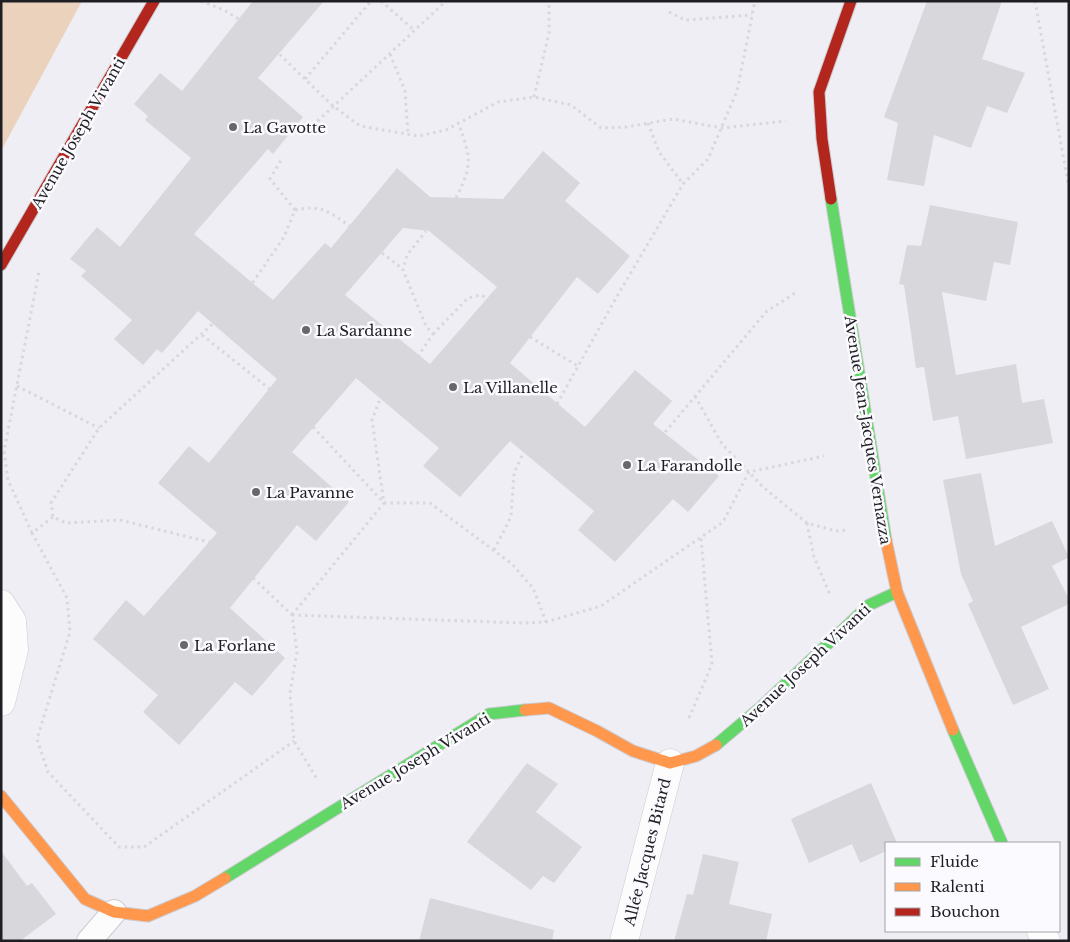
<svg xmlns="http://www.w3.org/2000/svg" width="1070" height="942" viewBox="0 0 1070 942" font-family="'Libre Baskerville',serif">
	<style>
		.green { fill: #ead2bc }
		.building { fill: #d8d7dc; fill-rule: evenodd }
		.lines { fill: none; stroke-linecap: round; stroke-linejoin: round }
		.lane-casing { stroke: #cccbd0; stroke-width: 26 }
		.street-casing { stroke: #cccbd0; stroke-width: 29 }
		.fast-casing { stroke: #cccbd0; stroke-width: 13 }
		.slow-casing { stroke: #cccbd0; stroke-width: 13 }
		.jam-casing { stroke: #cccbd0; stroke-width: 13 }
		.path { stroke: #d8d8da; stroke-width: 3; stroke-dasharray: 2.5 4; stroke-linecap: butt }
		.lane { stroke: #fdfcfd; stroke-width: 24 }
		.street { stroke: #fdfcfd; stroke-width: 28 }
		.fast { stroke: #63d668; stroke-width: 11 }
		.slow { stroke: #ff974d; stroke-width: 11 }
		.jam { stroke: #b3261e; stroke-width: 11 }
		.poi-dot { fill: #68676c; stroke: #fbfafe; stroke-width: 2 }
		.labels { text-anchor: middle; dominant-baseline: central; stroke-width: 5; stroke-linejoin: round; paint-order: stroke }
		.poi-label { font-size: 15px; fill: #1f1e22; stroke: #fbfafe; text-anchor: start }
		.street-label { font-size: 15px; fill: #1f1e22; stroke: #fbfafe }
	</style>
	<rect width="100%" height="100%" fill="#efeef4"/>
	<!-- green -->
	<path class="green" d="M1 1H82L1 151Z"/>
	<!-- building -->
	<path class="building" d="M253 1H324L258 78 303 117 273 154 268 149 194 234 273 300 325 243 331 248 397 168 430 197 503 199 543 151 580 183 565 201 630 256 598 294 577 277 510 363 585 427 635 370 672 401 653 424 719 476 688 512 673 499 615 562 578 530 594 511 510 441 460 497 423 466 439 448 356 378 292 452 349 502 316 541 297 525 230 608 285 658 252 696 235 682 179 745 143 712 158 695 93 639 126 600 144 616 217 533 158 483 189 446 209 463 277 379 198 311 162 353 157 349 143 365 114 339 132 320 81 276 86 271 70 259 97 227 120 247 191 158 145 120 148 116 134 104 160 73 182 91ZM403 228 429 231 497 287 430 364 345 295Z
		M927 1H1002L982 59 1025 73 1007 113 987 106 971 148 934 135 924 186 887 180 898 123 884 117Z
		M930 205 1018 222 1010 265 994 262 986 301 942 292 950 340 956 375 1016 364 1022 403 1044 399 1053 443 966 459 958 416 933 421 924 367 916 368 904 285 899 284 907 245 921 246Z
		M981 473 995 546 1052 521 1069 557 1052 566 1069 599V604L1021 627 1049 689 1013 705 968 604 973 601 961 574 943 480Z
		M527 763 558 784 536 812 582 847 554 883 543 876 531 890 467 842Z
		M871 783 897 843H886V851L860 863 852 844 809 863 791 819Z
		M1 851 27 886 32 883 56 914 20 941H1Z
		M703 854 739 862 729 904 772 914 766 941H674L687 894 693 895Z
		M430 898 554 930 552 941H419Z"/>
	<g class="lines">
		<!-- lane casing -->
		<g class="lane-casing">
			<path id="lane" d="M89 941 114 912"/>
		</g>
		<!-- street casing -->
		<g class="street-casing">
			<path id="street" d="M1 604 12 621 14 650 1 702
				M1041 931 1046 941
				M624 941 670 763"/>
		</g>
		<!-- fast casing -->
		<g class="fast-casing">
			<path id="fast" d="M831 199 886 540
				M953 730 1002 843
				M716 745 761 707 869 605 897 592
				M225 878 489 714 525 710"/>
		</g>
		<!-- slow casing -->
		<g class="slow-casing">
			<path id="slow" d="M886 540 897 592 953 730
				M525 710 549 708 597 731 633 751 670 763 696 756 716 745
				M1 796 85 899 114 912 148 916 195 896 225 878"/>
		</g>
		<!-- jam casing -->
		<g class="jam-casing">
			<path id="jam" d="M831 199 822 139 819 92 851 1
				M1 265 154 1"/>
		</g>
		<!-- path -->
		<path class="path" d="M201 1 224 10 245 23
			M381 1 415 31
			M1035 1 1069 188
			M669 12 685 20 752 15
			M275 50 333 106 360 126 418 136 446 130 498 102 534 97 571 105 601 128 626 127 673 119 722 128 786 121
			M390 54 405 91 408 134
			M305 79 371 1
			M534 97 549 33V1
			M648 123 659 152 683 184
			M308 130 446 1
			M456 198C473 163 471 160 459 124
			M295 210C321 204 329 212 350 226
			M382 253 403 269
			M249 288 284 237 295 210 270 179 281 160
			M433 334 468 298 481 295 494 302
			M202 335 276 394
			M530 337 578 366
			M414 362 433 334 426 326 403 270 407 255 426 231
			M17 386 99 428
			M695 396 722 444 763 487 807 523 836 531 849 530
			M557 404 616 298 683 184 708 159 737 91 755 1
			M313 427 384 503H430L512 564 533 588 546 622
			M661 437 766 312 795 293
			M53 517 32 533 67 598 70 632 37 739 48 772 119 847H144L294 741
			M807 523 814 557 830 595
			M32 533 8 480 4 451 39 272
			M217 544 120 520 66 523 53 517 51 503 99 428 220 317
			M494 550 511 517 514 473 527 445
			M253 578 292 615 297 652 290 693 294 741 317 779
			M292 615 524 623 546 622 601 606 723 522 749 472 824 456
			M292 615 384 503 372 420 380 399
			M689 718 712 664 701 538"/>
		<!-- lane -->
		<use href="#lane" class="lane"/>
		<!-- street -->
		<use href="#street" class="street"/>
		<!-- fast -->
		<use href="#fast" class="fast"/>
		<!-- slow -->
		<use href="#slow" class="slow"/>
		<!-- jam -->
		<use href="#jam" class="jam"/>
	</g>
	<!-- markers -->
	<g class="poi-dot">
		<circle cx="233" cy="127" r="5"/>
		<circle cx="306" cy="330" r="5"/>
		<circle cx="453" cy="387" r="5"/>
		<circle cx="627" cy="465" r="5"/>
		<circle cx="256" cy="492" r="5"/>
		<circle cx="184" cy="645" r="5"/>
	</g>
	<g class="labels">
		<!-- poi labels -->
		<g class="poi-label">
			<text x="243" y="127">La Gavotte</text>
			<text x="316" y="330">La Sardanne</text>
			<text x="463" y="387">La Villanelle</text>
			<text x="637" y="465">La Farandolle</text>
			<text x="266" y="492">La Pavanne</text>
			<text x="194" y="645">La Forlane</text>
		</g>
		<!-- street labels -->
		<g class="street-label">
			<text transform="translate(78 133) rotate(-60)">Avenue Joseph Vivanti</text>
			<text transform="translate(868 430) rotate(81)">Avenue Jean-Jacques Vernazza</text>
			<text transform="translate(805 665) rotate(-43)">Avenue Joseph Vivanti</text>
			<text transform="translate(415 761) rotate(-31)">Avenue Joseph Vivanti</text>
			<text transform="translate(647 852) rotate(-76)">Allée Jacques Bitard</text>
		</g>
	</g>
	<!-- border -->
	<rect width="1070" height="942" fill="none" stroke="#1f1e22" stroke-width="5"/>
	<!-- legend -->
	<rect x="885" y="842" width="175" height="90" fill="#fbfafe" stroke="#a3a2a6"/>
	<rect x="895" y="858" width="25" height="8" fill="#63d668" stroke="#a3a2a6"/>
	<text x="930" y="867" font-size="15" fill="#1f1e22">Fluide</text>
	<rect x="895" y="883" width="25" height="8" fill="#ff974d" stroke="#a3a2a6"/>
	<text x="930" y="892" font-size="15" fill="#1f1e22">Ralenti</text>
	<rect x="895" y="908" width="25" height="8" fill="#b3261e" stroke="#a3a2a6"/>
	<text x="930" y="917" font-size="15" fill="#1f1e22">Bouchon</text>
</svg>
